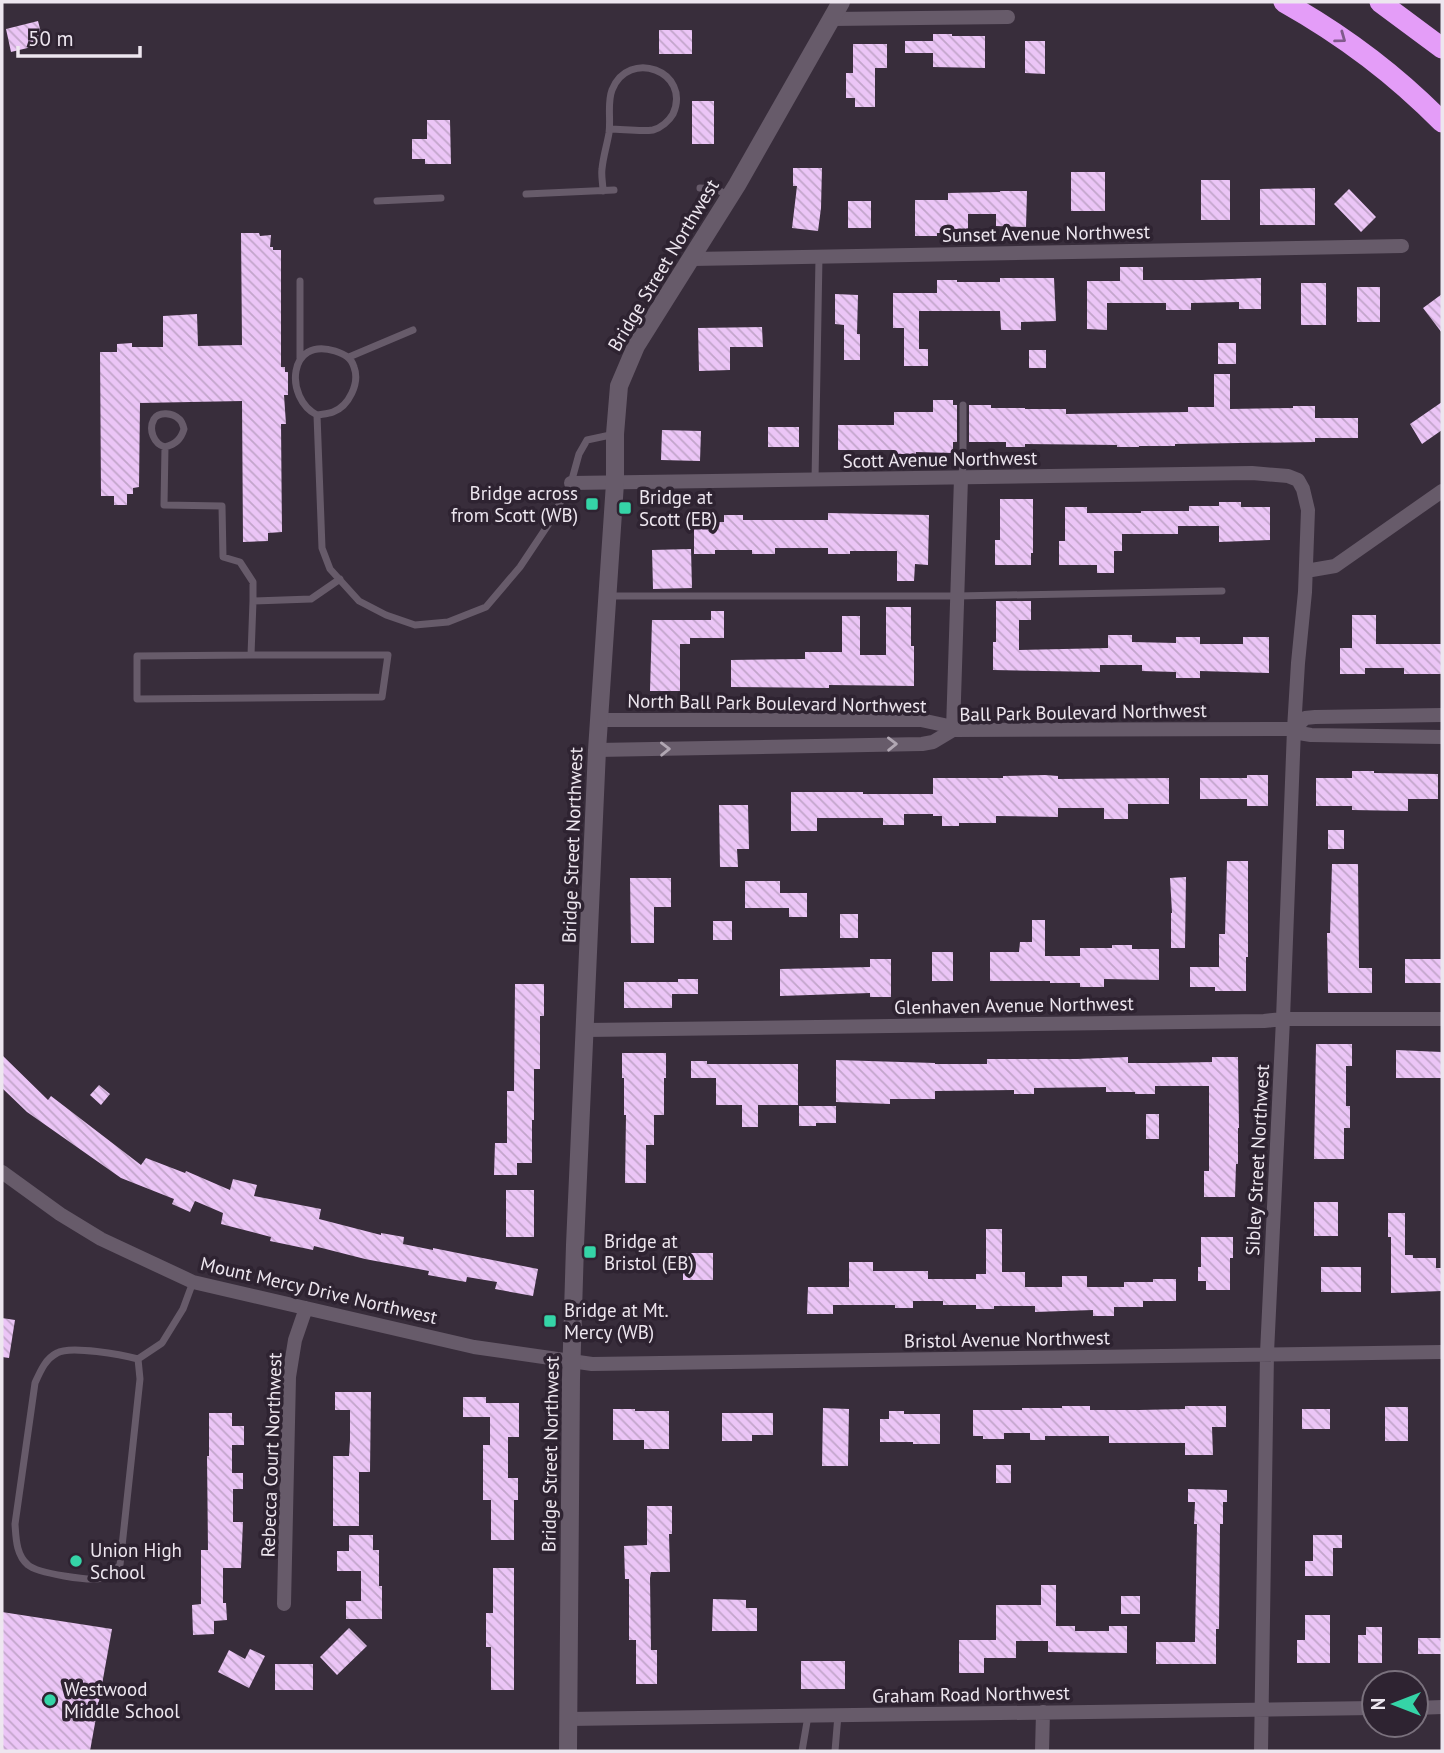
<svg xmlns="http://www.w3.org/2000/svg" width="1444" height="1753" viewBox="0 0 1444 1753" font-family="'PT Sans',sans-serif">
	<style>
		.building { fill: url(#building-back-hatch) }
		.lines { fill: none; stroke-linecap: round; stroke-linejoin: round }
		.service { stroke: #675b6a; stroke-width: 7 }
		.minor { stroke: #675b6a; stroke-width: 14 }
		.secondary { stroke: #675b6a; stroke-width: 18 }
		.motorway { stroke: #e49df8; stroke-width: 21 }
		.oneway { stroke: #805a8b }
		.oneway2 { stroke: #b1a7b3 }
		.poi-dot { fill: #35d4a7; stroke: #2e2331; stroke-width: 2.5 }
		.labels { text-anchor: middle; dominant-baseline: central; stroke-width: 7; stroke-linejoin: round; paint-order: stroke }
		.street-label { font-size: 19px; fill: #ede6ef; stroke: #2e2331 }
		.poi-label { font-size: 19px; fill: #ede6ef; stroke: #2e2331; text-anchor: start }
	</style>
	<defs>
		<pattern id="building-back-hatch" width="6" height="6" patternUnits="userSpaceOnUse" patternTransform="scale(1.75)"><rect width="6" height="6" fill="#ebc5f6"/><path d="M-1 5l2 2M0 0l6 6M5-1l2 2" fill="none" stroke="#c2a5ca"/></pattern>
	</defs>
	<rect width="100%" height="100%" fill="#382d3b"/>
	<!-- building -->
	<path class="building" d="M38 21 44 44 11 52 6 29Z
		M659 30H692V54H659Z
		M933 34H952V36H985V68L933 67V53H905V41H933Z
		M1025 41H1045V74L1025 73Z
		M853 44H887V68H875V107H855V98H846V73H853Z
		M692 101H714V144H692Z
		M427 120H450L451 164H425V159H412V139H427Z
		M793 168H822L821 208 818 231 792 228 797 186H793Z
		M1071 172H1105V211H1071Z
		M1201 180H1230V220H1201Z
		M1315 188V225H1260V189Z
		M1349 189 1376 217 1361 232 1334 204Z
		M1000 191H1027L1026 227 996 226V214H968V233H937V236H915V200H948V193L1000 192Z
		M848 201H871V228H848Z
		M241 233H259L260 236 271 235 270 247H273V250H281V367H285V372H288V395H284L286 424H281L282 532 268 533V541L243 542 242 401 140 403 139 487 133 488V494H127V505H114V496H101L100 352H117V344L132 343V347H163V316L197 314 198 346 242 345Z
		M1120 267H1143V280H1202L1261 278V309H1239V302L1191 303V310H1166V303H1107V330L1087 329V281H1120Z
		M1000 278H1054L1056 321 1021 322V330H1001L1000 311H919V349H928V366H904V328H893V293H937V280H957V282H1000Z
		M1301 283H1326V325H1301Z
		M1357 287H1380V322H1357Z
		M835 294 858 295 857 334H860V360H844V325L835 324Z
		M1442 294V333L1423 308Z
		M762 327 763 347H730V370L699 371 698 328Z
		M1218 343H1236V364H1218Z
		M1029 350H1046V368H1029Z
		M1214 374H1230V409L1293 408V406H1315V418H1358V438H1315V442L1175 444V446H1139V447H1117V445L1025 444V447H1006V442H969V405H991V408H1025V409H1066V414L1188 412V407H1214Z
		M933 400H953V405H957V442H953V453L916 452V454H894V450H838V425H894V412H933Z
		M1442 402V430L1422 444 1410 424Z
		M768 427H799V447H768Z
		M662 430 701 431 700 461 661 460Z
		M1000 499H1033V553H1031V565H995V540H1000Z
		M1219 502H1241V507H1270V540L1219 542V526H1178V534H1122V551H1114V573H1097V565H1059V541H1065V507H1087V513H1141V511H1189V506H1219Z
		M828 513 929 515 928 565 915 564 914 581H897V551H850V554H828V548H775V554H752V550H715V554H694V522H724V515H743V520H828Z
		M691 549 692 588 653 589 652 550Z
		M996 601H1031V620H1019V650L1108 648V635H1132V642L1176 643V637H1200V644H1243V637H1269V673L1200 671V678H1176V672L1142 671V665H1100V672L993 670V642H996Z
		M886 607H911V646H914V686L829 685V688L731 687V660L805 659V652H842V616H860V655H886Z
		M711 611H724V638H690V644H680V691H650L652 620H711Z
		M1352 615H1376V644H1442V674H1404V668H1365V674H1340V648H1352Z
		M1352 771H1374V773L1438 774V799H1408V811L1352 810V806H1316V778H1352Z
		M1045 775 1058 776V779L1169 778V804H1128V819H1104V808H1058V817L996 816V823H959V826H942V816H933V814H904V825H883V818H817V831H791V792H863V794H933V778H1003V776Z
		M1247 775H1268V806H1247V799H1200V778H1247Z
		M719 805H748L749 849H737L738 867H720Z
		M1328 830H1344V849H1328Z
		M1227 861H1248V957H1246V991H1215V987H1190V967H1219V934H1225Z
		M1332 864H1358L1359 968H1372V993H1328L1327 933H1330Z
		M1186 877 1185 948H1171V913H1172L1170 878Z
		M630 878H671V907H654V943H631Z
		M745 881H780V893H807V917H789V908H745Z
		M840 914H858V938H840Z
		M1032 920H1045V956H1080V948H1112V945H1132V949H1159V980L1104 979V987H1080V983H1050V981H990V952H1019L1020 942H1032Z
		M713 921H732V940H713Z
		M932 952H953V981H932Z
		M870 959H891V997H870V993L780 996V969L870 967Z
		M1405 959H1442V983H1405Z
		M678 979H698V994H672V1008H624V982H678Z
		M515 984H544V1016H540V1069H534V1120H532V1163H517V1175H494L495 1143H507V1091H514Z
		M1316 1044H1352V1066H1346V1106H1350V1128H1344V1159H1314Z
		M1396 1050 1442 1052V1078H1396Z
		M622 1053H666V1078H664V1115H654V1145H646V1183H625L626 1115H624V1078H622Z
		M2 1055 48 1100 51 1096 141 1165 146 1158 185 1173 186 1171 230 1190 233 1179 257 1185 254 1196 321 1209 319 1219 381 1235V1233L404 1237 403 1244 433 1250V1248L538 1269 533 1296 495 1289 497 1282 467 1277 466 1282 428 1275 429 1271 365 1259 314 1246 313 1250 270 1241 271 1237 221 1224 223 1213 195 1201 190 1212 172 1204 174 1199 121 1178 27 1112 2 1088Z
		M1128 1057V1063H1166L1212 1062V1057H1238L1239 1128H1238V1164H1236L1235 1197H1204V1171H1209V1086H1155V1094H1135V1092H1106V1087L1034 1088V1094H1014V1090L935 1091V1099H890V1104L836 1102V1060L935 1063V1064H987V1059H1077Z
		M691 1061H707V1064H798V1105H758V1127H742V1105H716V1078H691Z
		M99 1085 110 1094 101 1105 90 1095Z
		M799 1106H836V1123H816V1126H799Z
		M1146 1114H1159V1139H1146Z
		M506 1190H534V1237H506Z
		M1314 1202H1338V1236H1314Z
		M1388 1213H1405V1255H1413V1258H1436V1268H1442V1291L1391 1293V1237H1388Z
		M986 1229H1002V1272H1025V1287H1062V1276H1087V1287H1124V1282H1153V1279H1176V1301H1143V1307H1114V1316H1093V1310L1035 1312V1306H994V1309H976V1305H943V1301H913V1308H895V1305H833V1314H807L808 1287H849V1262H873V1271H928V1279H976V1274H986Z
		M1201 1237H1233V1258H1230V1290H1206V1281H1198V1267H1201Z
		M683 1253H713V1280H683Z
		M1321 1267H1361V1292H1321Z
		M2 1318 15 1320 9 1358 2 1357Z
		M335 1392H371L370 1472H359V1526H333V1456H349L350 1440V1410H335Z
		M463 1397H486V1403H519V1437H508V1478H518V1500H514V1540H491V1500H483V1445H490V1417H463Z
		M1062 1406H1090V1410H1139L1185 1409V1406H1226V1427H1212L1213 1455H1185V1443H1109V1436H1045V1440H1030V1433H1004V1439H983V1436H973V1410H1022V1408H1062Z
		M1385 1407H1408V1441H1385Z
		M823 1408 849 1409 848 1466H822Z
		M613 1409H635V1411H669V1449H644V1440H613Z
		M1302 1409H1330V1429H1302Z
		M889 1411H904V1414H940V1444H913V1442H880V1419H889Z
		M209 1413H232V1426H244V1445H232V1473H243V1489H233V1522H243L241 1568H223V1603H226L227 1620 214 1621V1634L193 1635 192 1605 201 1604V1550H208L207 1456H209Z
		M722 1413H773V1435H752V1441H722Z
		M996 1465H1011V1483H996Z
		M1188 1489 1227 1490V1502H1223V1524H1220L1219 1629H1216V1664H1156V1642H1195L1197 1524H1194L1195 1502H1188Z
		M647 1506H672V1534H669L670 1572H651L650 1578 651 1650H657V1684H636V1640H629V1579H625L624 1546 647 1545Z
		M349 1535H373V1550H379V1586H382V1619H346V1601H361V1571H337V1551H349Z
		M1313 1535H1342V1548H1333V1576H1305V1561H1313Z
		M493 1568H514V1690H491V1647H486V1613H493Z
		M1041 1585H1056V1626H1075V1631H1109V1626H1127V1653L1048 1652V1641H1016V1658H984V1673H959V1640H996V1605H1041Z
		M1121 1596H1140V1614H1121Z
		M713 1599 746 1600V1608H757V1631H712Z
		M2 1612 112 1629 90 1751H2Z
		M1305 1615H1330V1663H1297V1640H1305Z
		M1366 1627H1382V1663H1358V1635H1366Z
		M349 1628 367 1646 337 1675 320 1657Z
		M1418 1638H1442V1654H1418Z
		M250 1649 265 1656 249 1688 218 1672 229 1650 245 1659Z
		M801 1661H845V1689H801Z
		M275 1664H313V1690H275Z"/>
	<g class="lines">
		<!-- service -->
		<path class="service" d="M700 188 717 189 729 197
			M603 191C603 184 601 176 602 169 603 157 607 145 609 133 611 119 607 103 612 90 628 48 692 71 673 114 669 121 661 128 653 130 641 132 622 129 610 129
			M526 194 614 190
			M377 201 441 198
			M349 357 413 330
			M300 358V281
			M317 415C322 414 328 414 333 412 349 406 360 383 354 367 351 357 344 354 335 351 288 336 284 398 317 415L322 548 330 569 359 601 386 615 415 625 448 622 486 607 520 567 548 525 571 483 579 454 587 440 615 434
			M165 447C176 444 181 439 184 429 183 425 182 421 179 419 173 413 159 411 154 419 148 430 154 444 165 447L164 505 222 506 223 557 240 562 253 582V601L311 599 340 579
			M961 477 963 467V405
			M815 480 819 257
			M608 596H957L1222 591
			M251 655H388L382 697 137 699V656L251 655 253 601
			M138 1359C123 1355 70 1345 57 1353 45 1359 40 1372 35 1383L15 1524C16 1538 16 1555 28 1565 37 1573 91 1582 102 1578 109 1576 115 1570 120 1565L140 1379 138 1359 162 1343 183 1309 193 1282
			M802 1751 808 1716
			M835 1751 838 1715"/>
		<!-- minor -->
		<path class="minor" d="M832 19 1008 17
			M692 259 1402 246
			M571 483 1252 473 1288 476 1298 480 1303 489 1308 510 1305 592 1298 663 1294 729 1283 1019 1267 1353 1261 1751
			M1306 571 1335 566 1442 491
			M599 720H921L944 725 953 730
			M1294 729 1299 733 1311 735 1442 737
			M953 730 961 478
			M597 750 922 744 933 742 953 730 1294 729 1305 718 1315 717 1442 715
			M586 1030 1264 1021 1283 1019H1442
			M2 1172 60 1214 101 1239 193 1282 474 1347 592 1364 1442 1352
			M284 1604 289 1377 295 1340 306 1308
			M1416 1708 1442 1707
			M568 1719 1374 1708
			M1042 1751 1043 1712"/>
		<!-- secondary -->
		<path class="secondary" d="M568 1751 571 1379 575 1245 597 750 615 483V434L619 386 636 346 737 185 841 2"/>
		<!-- motorway -->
		<path class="motorway" d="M1284 2C1341 34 1396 75 1442 122
			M1380 2 1442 48"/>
	</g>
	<!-- one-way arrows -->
	<defs><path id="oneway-chevron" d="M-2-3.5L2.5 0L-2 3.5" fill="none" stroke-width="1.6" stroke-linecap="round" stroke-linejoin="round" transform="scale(1.75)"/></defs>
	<use class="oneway" href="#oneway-chevron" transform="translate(1341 38) rotate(36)"/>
	<g class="oneway2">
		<use href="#oneway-chevron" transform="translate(892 744) rotate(-1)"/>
		<use href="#oneway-chevron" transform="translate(665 749) rotate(-1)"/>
	</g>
	<!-- markers -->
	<g class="poi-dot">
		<rect x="585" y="497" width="14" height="14" rx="3.5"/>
		<rect x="618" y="501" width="14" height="14" rx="3.5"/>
		<rect x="583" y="1245" width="14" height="14" rx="3.5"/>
		<rect x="543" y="1314" width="14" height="14" rx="3.5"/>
		<circle cx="76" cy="1561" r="7"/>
		<circle cx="50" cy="1700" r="7"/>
	</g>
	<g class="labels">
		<!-- street labels -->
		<g class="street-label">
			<text transform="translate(1046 233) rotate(-1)">Sunset Avenue Northwest</text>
			<text transform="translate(663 265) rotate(-59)">Bridge Street Northwest</text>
			<text transform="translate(940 459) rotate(-1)">Scott Avenue Northwest</text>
			<text transform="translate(777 703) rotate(1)">North Ball Park Boulevard Northwest</text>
			<text transform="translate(1083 712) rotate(-1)">Ball Park Boulevard Northwest</text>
			<text transform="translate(572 845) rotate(-88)">Bridge Street Northwest</text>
			<text transform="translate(1014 1005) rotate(-1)">Glenhaven Avenue Northwest</text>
			<text transform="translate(1257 1160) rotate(-87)">Sibley Street Northwest</text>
			<text transform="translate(319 1290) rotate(13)">Mount Mercy Drive Northwest</text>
			<text transform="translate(1007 1339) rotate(-1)">Bristol Avenue Northwest</text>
			<text transform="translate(550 1454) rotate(-89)">Bridge Street Northwest</text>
			<text transform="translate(271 1455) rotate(-88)">Rebecca Court Northwest</text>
			<text transform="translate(971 1694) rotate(-1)">Graham Road Northwest</text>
		</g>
		<!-- poi labels -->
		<g class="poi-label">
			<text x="578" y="493" text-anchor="end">Bridge across<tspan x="578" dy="22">from Scott (WB)</tspan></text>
			<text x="639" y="497">Bridge at<tspan x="639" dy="22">Scott (EB)</tspan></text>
			<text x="604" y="1241">Bridge at<tspan x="604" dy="22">Bristol (EB)</tspan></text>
			<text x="564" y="1310">Bridge at Mt.<tspan x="564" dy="22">Mercy (WB)</tspan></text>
			<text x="90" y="1550">Union High<tspan x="90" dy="22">School</tspan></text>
			<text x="64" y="1689">Westwood<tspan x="64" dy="22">Middle School</tspan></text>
		</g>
	</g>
	<!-- border -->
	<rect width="1444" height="1753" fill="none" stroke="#ede6ef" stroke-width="7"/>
	<!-- north arrow -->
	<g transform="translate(1395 1704) rotate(270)"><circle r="33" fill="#2e2331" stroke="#7a717d" stroke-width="2"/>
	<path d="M0-5L12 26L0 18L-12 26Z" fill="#35d4a7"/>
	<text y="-10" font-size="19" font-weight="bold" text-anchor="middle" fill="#ede6ef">N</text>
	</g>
	<!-- scale -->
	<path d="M18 46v10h122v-10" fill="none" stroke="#ede6ef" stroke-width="3.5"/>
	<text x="28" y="46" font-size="21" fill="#ede6ef" stroke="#2e2331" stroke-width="5" paint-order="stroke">50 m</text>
</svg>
